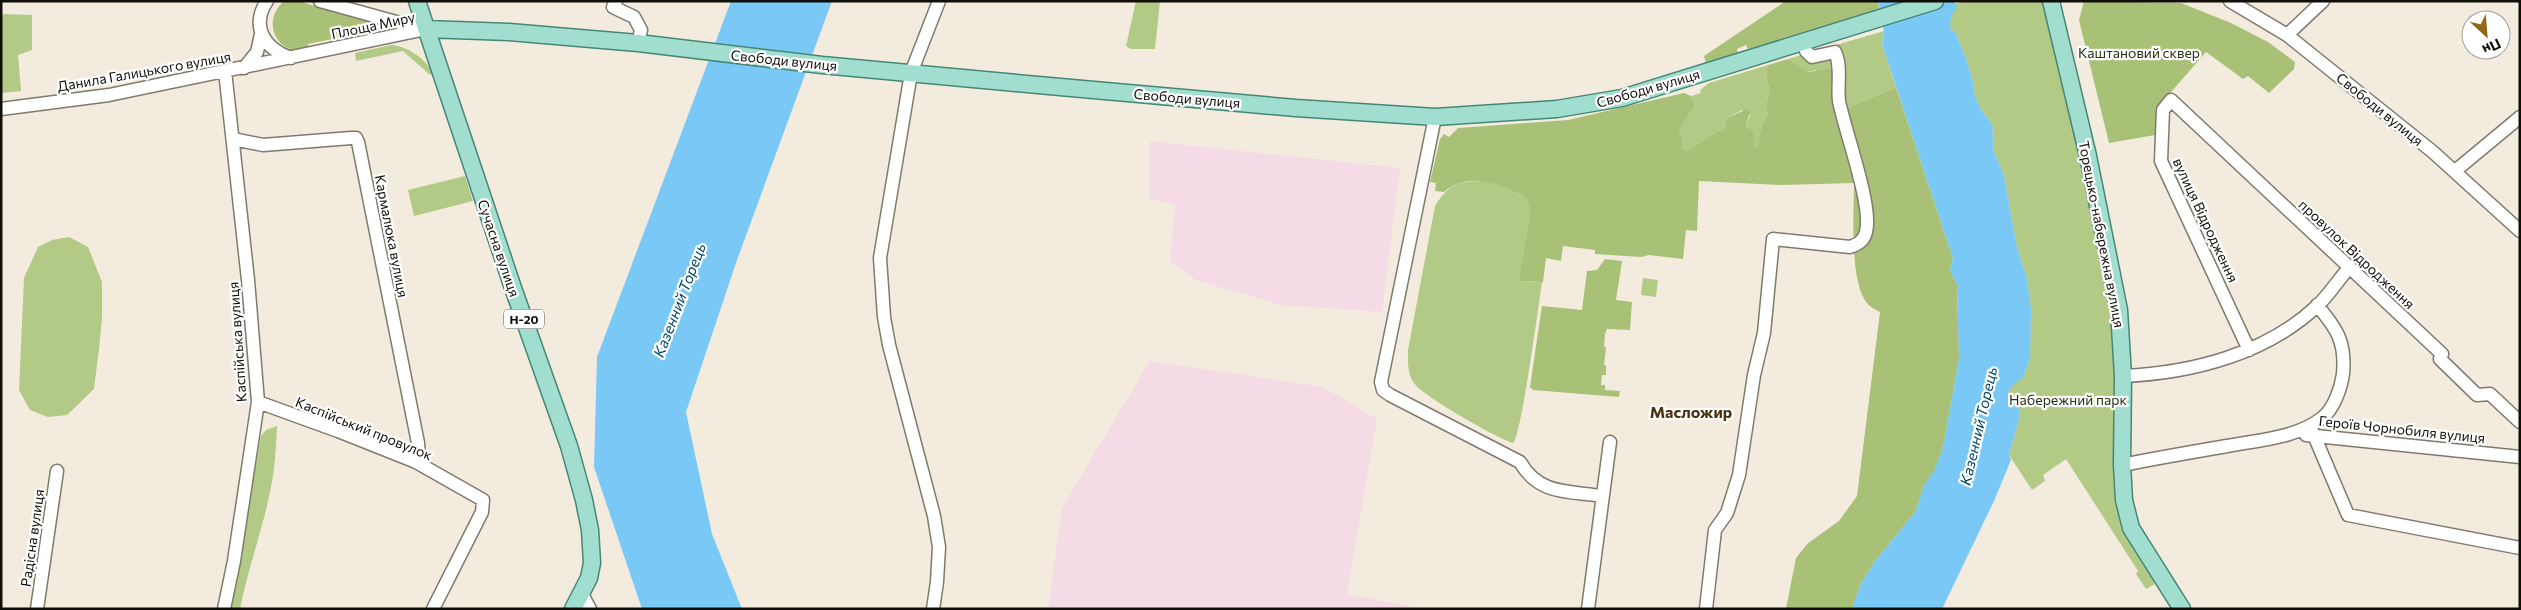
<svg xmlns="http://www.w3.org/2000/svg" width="2521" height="610" viewBox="0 0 2521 610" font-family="Commissioner,sans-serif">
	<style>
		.industrial { fill: #f4dbe6 }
		.green { fill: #b2ca85 }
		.forest { fill: #a8c177 }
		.water { fill: #79c8f6 }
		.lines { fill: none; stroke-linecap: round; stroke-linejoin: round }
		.minor-casing { stroke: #7f7a6d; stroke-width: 15 }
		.major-casing { stroke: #458775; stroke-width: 19 }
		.minor { stroke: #fff; stroke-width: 12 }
		.major { stroke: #a1decf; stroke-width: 16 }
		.labels { text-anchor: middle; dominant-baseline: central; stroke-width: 4.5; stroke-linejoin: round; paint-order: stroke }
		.shield { fill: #fff; stroke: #585653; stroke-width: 1 }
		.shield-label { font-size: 12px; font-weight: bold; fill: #100e09 }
		.street-label { font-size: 14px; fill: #100e09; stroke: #fff }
		.park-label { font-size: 14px; fill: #283212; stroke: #fff }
		.water-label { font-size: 15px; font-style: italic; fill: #024665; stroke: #fff }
		.quarter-label { font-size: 16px; font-weight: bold; fill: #4a320f; stroke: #fff }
	</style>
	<rect width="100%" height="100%" fill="#f3ecde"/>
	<!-- industrial -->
	<path class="industrial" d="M1150 141 1400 168 1382 312 1281 305 1196 280 1170 261 1175 205 1150 199Z
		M1150 361 1323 387 1377 419 1347 594 1422 609H1048L1062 508Z"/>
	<!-- green -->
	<path class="green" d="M1136 1H1160L1155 49H1131L1126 46Z
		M1965 1H2046L2115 312 2118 429 2114 487 2119 516 2125 532 2157 583 2146 589 2136 574 2138 571 2066 459 2043 475 2045 481 2032 490 2009 455 2019 419V406L2008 392 2013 384 2023 378 2030 359 2031 309 2027 279 2017 247 2004 176 1994 151 1992 123 1981 110 1973 90 1974 85 1966 58 1955 32 1950 29 1949 24 1955 4Z
		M5 14 32 15V50L18 55 21 91 2 93 1 16Z
		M1884 31 1882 44 1896 87 1847 108 1838 105 1816 70 1807 72 1788 59Z
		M391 45C407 46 426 59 433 73L430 75 403 51 356 61 355 53Z
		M1768 65C1764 75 1768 80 1769 89 1770 99 1762 103 1768 113L1761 127 1759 148H1753L1751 130 1746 127 1750 115 1742 110 1727 118 1724 130 1718 131 1687 151 1682 148 1683 140 1679 130 1695 106 1691 96 1701 93 1700 90 1709 83Z
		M465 176 473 201 414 216 408 190Z
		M1483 181 1504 186 1527 199 1530 215 1518 281 1542 282C1539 302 1521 438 1513 443 1500 440 1421 395 1414 383 1407 374 1408 360 1408 350L1435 206C1449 184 1456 182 1483 181Z
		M69 237 88 247 102 282V318L99 349 94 389 67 415 48 417 30 410 19 390 24 278 38 247 52 240Z
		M1643 278 1658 280 1656 297 1641 295Z
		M277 426C276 448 275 470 270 492 262 531 248 569 240 609H230L261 436 266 430Z"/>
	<!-- forest -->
	<path class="forest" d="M284 1H298L375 23 378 28 375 32 343 41 342 37 308 44 309 50C277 57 260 22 284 1Z
		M1786 1H1878L1879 9 1748 49 1746 45 1737 49 1738 53 1706 64 1704 56Z
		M2084 1 2181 3 2231 23 2268 42 2295 62 2294 69 2269 93 2248 76 2243 79 2206 52 2158 107 2155 135 2109 143 2079 20Z
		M1788 59 1808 72 1835 68 1838 105 1847 108 1896 87 1953 258 1950 270 1957 284 1959 359 1943 448 1934 472 1924 485 1916 511 1876 560 1861 583 1852 609H1786L1796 558 1807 544 1839 521 1857 496 1880 312C1876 310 1870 307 1867 303 1849 281 1854 212 1854 183L1782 185 1699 181 1697 231 1686 230 1683 259 1649 255 1641 257 1595 254V250L1563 246 1561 261 1546 258 1543 282 1518 281 1530 215 1527 199C1503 184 1468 171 1444 192L1435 191 1436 183 1430 182 1440 139 1444 134 1449 137 1458 128 1568 120 1684 93 1691 96 1695 106 1679 130 1683 140 1682 148 1687 151 1718 131 1724 130 1727 118 1747 109 1750 111 1746 127 1754 131 1753 147 1758 148 1761 127 1768 113C1762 103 1770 99 1769 89 1768 81 1764 74 1768 65Z
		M1605 259 1622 261 1616 300 1632 302 1630 330 1607 329 1605 334 1604 347H1606L1604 365H1606V375H1602L1601 385H1605V390L1620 391 1619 397 1533 390 1530 387 1542 306 1582 310 1587 271 1597 270Z"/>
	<!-- water -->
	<path class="water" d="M731 1H832L737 260 686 412 712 534 742 609H642L594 467 597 357Z
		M1878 1H1954L1957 7 1951 16 1950 29 1955 32 1966 58 1974 85 1973 90 1981 110 1992 123 1994 151 2004 176 2017 247 2027 279 2031 309 2030 359 2023 378 2014 384 2008 392 2019 406V419L2009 455 2011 460 1994 501 1942 609H1852L1861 583 1876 560 1916 511 1924 485 1934 471 1943 448 1959 359 1957 284 1950 270 1953 258 1882 44 1884 33Z"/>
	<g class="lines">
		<!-- minor casing -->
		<g class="minor-casing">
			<path id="minor" d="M267 1C250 27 265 49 291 58
				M320 1 418 28
				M616 1 613 7 634 17 641 30 638 43
				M2230 1 2287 35 2433 152 2520 231
				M2287 35 2323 1
				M244 68 257 52 261 34
				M1 109 109 95 426 29
				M1435 117 1381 382 1383 390 1390 395 1520 462C1539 495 1568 491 1602 496
				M233 139 263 145 351 138H356L358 142 418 443 419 456 416 462
				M2455 171 2520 117
				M2249 350 2161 161 2163 110 2171 100 2442 354 2440 359 2477 395 2490 394 2520 422
				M2123 376C2192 373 2266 354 2317 306 2329 295 2338 280 2349 268
				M258 402 338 431 416 462 483 500 482 512 433 609
				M2310 426 2348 515 2520 548
				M2306 435 2520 457
				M2122 465C2157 458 2192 452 2227 446 2258 440 2297 438 2322 418 2334 409 2341 388 2343 374 2346 342 2337 329 2317 305
				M582 594 590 609
				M37 609 57 471
				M224 609 234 561 258 402 248 280 225 71
				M933 609 937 582 939 547 934 516 889 345 884 317 880 258 911 73 939 1
				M1588 609 1610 442
				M1706 609 1715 530 1727 513 1739 475 1754 375 1764 333 1773 239 1850 247C1858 244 1864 241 1866 232 1873 206 1845 132 1839 101 1837 86 1842 66 1835 52L1812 57 1806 51 1804 41"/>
		</g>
		<!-- major casing -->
		<g class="major-casing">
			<path id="major" d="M417 1 513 288 569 446 584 500 590 530 592 563 589 578 573 609
				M2051 1 2088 156 2119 310 2123 376 2122 465 2124 500 2131 528 2182 609
				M426 29 509 32 638 43 822 65 1049 86 1296 108 1435 117 1557 109 1622 98 1935 1"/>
		</g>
		<!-- minor -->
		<use href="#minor" class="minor"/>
		<!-- major -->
		<use href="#major" class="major"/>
	</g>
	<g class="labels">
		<!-- shield labels -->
		<rect class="shield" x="504" y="309.5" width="40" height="19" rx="4"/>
		<g class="shield-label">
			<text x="524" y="319">Н-20</text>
		</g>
		<!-- street labels -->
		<g class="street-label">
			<text transform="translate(373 25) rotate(-12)">Площа Миру</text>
			<text transform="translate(784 60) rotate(6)">Свободи вулиця</text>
			<text transform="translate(144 71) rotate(-10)">Данила Галицького вулиця</text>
			<text transform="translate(1648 88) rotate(-16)">Свободи вулиця</text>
			<text transform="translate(1187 98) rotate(5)">Свободи вулиця</text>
			<text transform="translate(2380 109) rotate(39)">Свободи вулиця</text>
			<text transform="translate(2206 220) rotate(65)">вулиця Відродження</text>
			<text transform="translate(2102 234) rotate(79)">Торецько-набережна вулиця</text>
			<text transform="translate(392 236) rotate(79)">Кармалюка вулиця</text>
			<text transform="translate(499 248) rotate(71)">Сучасна вулиця</text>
			<text transform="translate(2357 254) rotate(43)">провулок Відродження</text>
			<text transform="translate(237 342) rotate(-94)">Каспійська вулиця</text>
			<text transform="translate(364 428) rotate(22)">Каспійський провулок</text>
			<text transform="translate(2402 429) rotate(6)">Героїв Чорнобиля вулиця</text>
			<text transform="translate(32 538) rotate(-82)">Радісна вулиця</text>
		</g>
		<!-- park labels -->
		<g class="park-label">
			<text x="2139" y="52">Каштановий сквер</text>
			<text x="2068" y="399">Набережний парк</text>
		</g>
		<!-- water labels -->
		<g class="water-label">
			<text transform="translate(679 300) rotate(-69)">Казенний Торець</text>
			<text transform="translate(1978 426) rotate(-77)">Казенний Торець</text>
		</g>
		<!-- quarter labels -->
		<g class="quarter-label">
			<text x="1691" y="411">Масложир</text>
		</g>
	</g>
	<!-- border -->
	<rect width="2521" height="610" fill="none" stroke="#100e09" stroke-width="5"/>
	<!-- north arrow -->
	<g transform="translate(2486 35) rotate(154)"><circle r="24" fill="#ffffff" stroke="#9f9f9d"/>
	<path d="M0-4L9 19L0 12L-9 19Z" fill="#966617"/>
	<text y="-8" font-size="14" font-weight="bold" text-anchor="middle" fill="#100e09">Пн</text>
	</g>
</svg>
